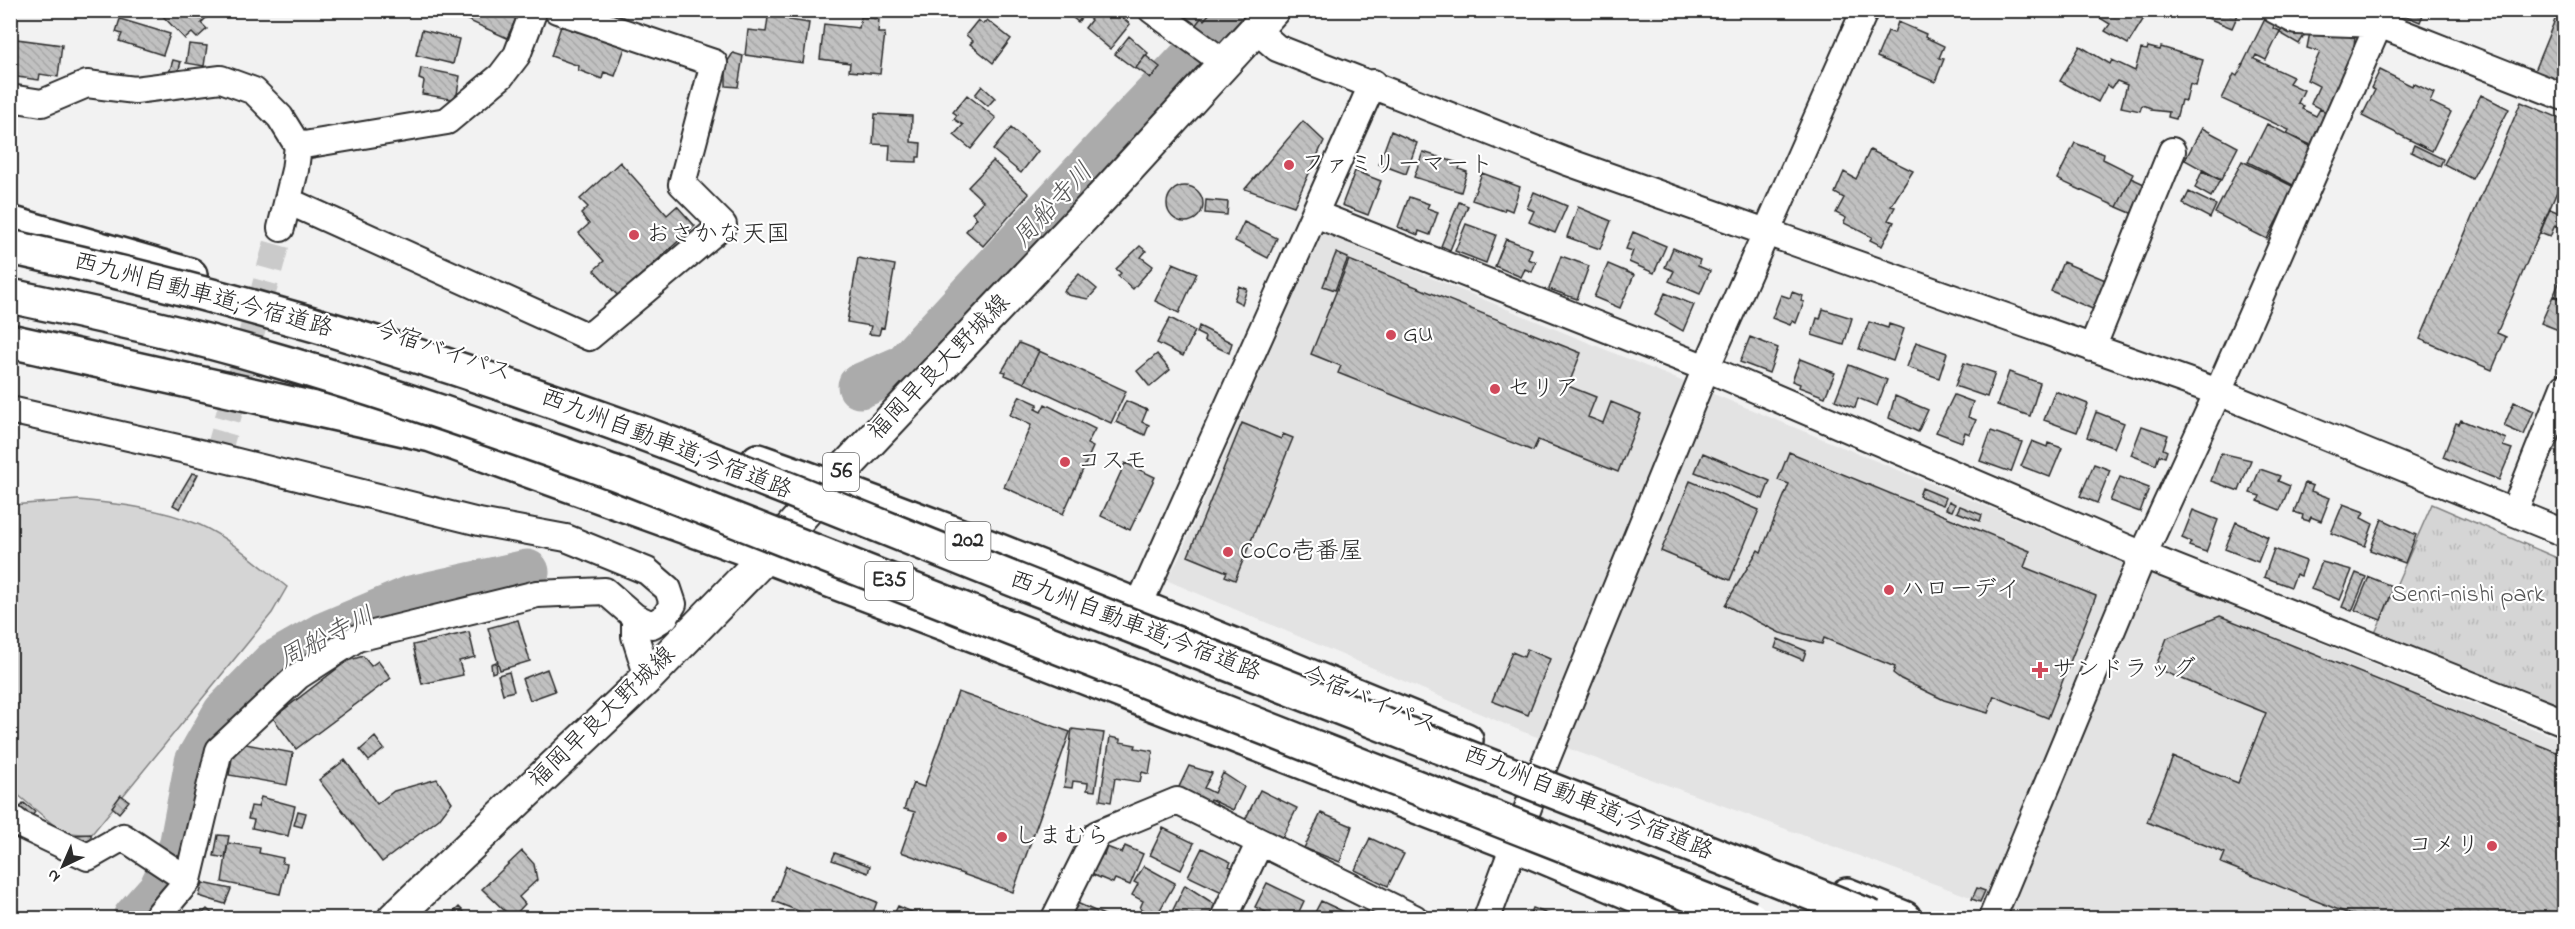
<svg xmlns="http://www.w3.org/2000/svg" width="2575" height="929" viewBox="0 0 2575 929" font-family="'Indie Flower','Klee One',sans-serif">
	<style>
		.built { fill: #e3e3e3 }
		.park { fill: url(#park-tufts); stroke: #808080; stroke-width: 1.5 }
		.pitch { fill: #d5d5d5; stroke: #808080; stroke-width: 1.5 }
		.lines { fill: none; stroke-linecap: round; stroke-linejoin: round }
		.river { stroke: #ababab; stroke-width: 45 }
		.building { fill: url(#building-back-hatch); stroke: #2b2b2b; stroke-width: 1.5 }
		.minor-tunnel { stroke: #cacaca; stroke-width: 26; stroke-dasharray: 26 13; stroke-linecap: butt }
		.minor-casing { stroke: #2b2b2b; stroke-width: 30 }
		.major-casing { stroke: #2b2b2b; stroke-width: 36 }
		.highway-casing { stroke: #2b2b2b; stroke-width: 38 }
		.minor { stroke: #fff; stroke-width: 26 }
		.major { stroke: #fff; stroke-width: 32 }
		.highway { stroke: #fff; stroke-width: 33 }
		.highway-bridge-casing { stroke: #2b2b2b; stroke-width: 38; stroke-linecap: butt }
		.highway-bridge { stroke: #fff; stroke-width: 33 }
		.poi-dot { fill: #d1495b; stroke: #fff; stroke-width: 2 }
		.labels { text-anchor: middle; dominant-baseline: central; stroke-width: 4.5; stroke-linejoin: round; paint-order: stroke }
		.shield { fill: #fff; stroke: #6b6b6b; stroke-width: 1.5 }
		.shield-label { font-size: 22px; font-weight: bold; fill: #2b2b2b }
		.poi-label { font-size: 24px; fill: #2b2b2b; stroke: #fff; text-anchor: start }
		.street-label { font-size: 24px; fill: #2b2b2b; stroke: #fff }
		.park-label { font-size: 24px; fill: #565656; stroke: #fff }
		.water-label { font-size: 26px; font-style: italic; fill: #585858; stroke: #fff }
	</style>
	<defs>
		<pattern id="park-tufts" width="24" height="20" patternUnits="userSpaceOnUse" patternTransform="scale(1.5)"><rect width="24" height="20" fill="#d5d5d5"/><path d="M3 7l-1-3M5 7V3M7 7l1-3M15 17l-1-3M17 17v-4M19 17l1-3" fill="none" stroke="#b7b7b7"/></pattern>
		<pattern id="building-back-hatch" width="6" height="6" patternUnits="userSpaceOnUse" patternTransform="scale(1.5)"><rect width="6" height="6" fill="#c1c1c1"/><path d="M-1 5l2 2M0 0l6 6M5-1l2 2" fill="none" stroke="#a6a6a6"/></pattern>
	</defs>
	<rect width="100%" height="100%" fill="#f2f2f2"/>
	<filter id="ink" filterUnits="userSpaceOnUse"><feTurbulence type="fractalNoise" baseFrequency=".0167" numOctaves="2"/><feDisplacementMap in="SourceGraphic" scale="12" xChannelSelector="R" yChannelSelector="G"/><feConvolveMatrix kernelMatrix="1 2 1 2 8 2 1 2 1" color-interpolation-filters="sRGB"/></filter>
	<g filter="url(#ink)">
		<!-- built -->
		<path class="built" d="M1322 233 2173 583 2564 741V918H2027L1521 731 1166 580 1177 562Z"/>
		<!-- park -->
		<path class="park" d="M2432 504 2564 561V708L2375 633Z"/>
		<!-- pitch -->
		<path class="pitch" d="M78 500C119 504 161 508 200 525 231 539 260 566 287 587L272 613 91 835 62 832 11 789V505Z"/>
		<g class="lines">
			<!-- river -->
			<path class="river" d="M860 386 904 367 1136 116 1237 10
				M135 918 161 889 181 847 197 762 225 713 274 663 323 635 411 598 527 572"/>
		</g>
		<!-- building -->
		<path class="building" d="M157 10H199L206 18 201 23 207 29 197 38 192 33 185 39Z
			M456 10H520L507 38 454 14Z
			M769 10H791L789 20 809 23 803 63 745 55 748 30 766 32Z
			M1017 10H1031L1026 17Z
			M1063 10H1113L1130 24 1110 49 1085 28 1091 20 1084 14 1078 22Z
			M1168 10H1209L1210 13 1204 20 1201 18 1192 30Z
			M2093 10H2149L2128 44 2105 31 2110 24 2092 13Z
			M2188 10H2240L2232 28Z
			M2402 10H2425L2420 22 2401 14Z
			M2559 10H2564L2563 83 2534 71Z
			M861 17 879 19 878 33H885L880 74 849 71 850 63 820 59 824 24 859 28Z
			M120 19 170 34 163 55 119 41 122 34 116 32Z
			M2265 19 2275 24 2273 28 2280 31 2266 60 2256 55 2254 59 2293 77 2289 83 2304 90 2298 103 2304 106 2302 109 2316 116 2320 109 2326 112 2311 145 2287 134 2289 130 2222 99 2234 74 2237 76Z
			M978 20 983 24 987 20 1011 39 993 63 970 44 973 41 966 35Z
			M1898 22 1926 34 1925 37 1944 46 1939 58 1944 59 1935 82 1877 57 1888 31 1894 33Z
			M2285 23 2305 34 2299 44 2280 33Z
			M561 26 578 32 579 28 626 45 615 76 604 72 602 79 578 70 579 66 551 56Z
			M422 30 459 39 453 64 416 55Z
			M2310 32 2355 37 2353 54 2326 112 2311 104 2319 86 2307 80 2320 52 2307 48Z
			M10 34 17 35V39L62 45 58 77 40 74 39 80 10 76Z
			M1129 36 1148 53 1135 69 1115 54Z
			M189 44 207 46 204 66 186 63Z
			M2080 46 2110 64 2112 60 2135 71 2141 49 2147 50 2148 47 2160 50 2161 47 2203 60 2196 86 2190 84 2186 101 2181 100 2176 119 2168 117 2169 112 2151 110V108L2142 105 2140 111 2121 107 2127 85 2117 81 2112 88 2107 85 2098 102 2060 81Z
			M733 53 743 56 738 87 726 86V64Z
			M1145 55 1160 67 1151 78 1136 68Z
			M173 60 181 62 177 75 169 73Z
			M421 68 460 76 456 100 422 94 424 81 419 79Z
			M2380 70 2412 86 2413 83 2434 93 2430 102 2451 112 2432 151 2362 116 2375 90 2371 88Z
			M982 86 995 98 988 106 975 95Z
			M967 95 996 118 971 149 954 135 963 125 954 119 957 115 953 112Z
			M2481 95 2509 109 2472 179 2444 164Z
			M2521 102 2564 120V175L2497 333 2506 337 2492 370 2420 339Z
			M875 114 912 116 911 142 921 143 920 157H917V162L889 161 890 145 873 144Z
			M1303 121 1324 141 1294 206 1245 189Z
			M2267 124 2312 147 2293 185 2248 162Z
			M1011 128 1038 151 1021 173 993 150Z
			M2202 128 2238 147 2221 180 2185 160Z
			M1391 131 1417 143 1406 174 1379 164Z
			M2075 143 2104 154 2103 159 2133 174 2117 207 2057 179Z
			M2414 145 2443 159 2440 166 2411 152Z
			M1870 150 1913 171 1891 206 1895 207 1888 220 1894 222 1882 246 1870 240 1872 237 1844 223 1846 218 1836 213 1844 198 1835 193 1844 172 1856 179Z
			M1423 152 1461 164 1459 169 1467 172 1461 192 1414 177Z
			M993 161 1029 194 983 246 966 231 977 218 972 213 983 201 968 187Z
			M2242 161 2294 187 2267 239 2215 213Z
			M620 162 667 215 677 206 695 226 618 296 594 270 604 261 579 233 589 224 581 214 588 207 580 199Z
			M1355 171 1381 181 1368 215 1342 205Z
			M2202 171 2220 180 2211 197 2195 188Z
			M1482 173 1520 187 1512 211 1505 208 1504 211 1472 200Z
			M2131 178 2144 184 2133 214 2117 207Z
			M1167 204a18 18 0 1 1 36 0a18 18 0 1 1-36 0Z
			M1534 192 1567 206 1555 233 1529 222 1534 211 1527 208Z
			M2189 192 2216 205 2210 218 2183 204Z
			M1409 197 1429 204 1427 208 1438 212 1430 235 1419 231 1418 235 1398 227Z
			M1206 200 1228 202 1227 215 1205 213Z
			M1459 202 1468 206 1450 250 1441 246Z
			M1578 207 1611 221 1600 249 1567 237Z
			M2550 209 2564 215V229L2555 225 2550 237 2540 233Z
			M1244 222 1277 238 1268 258 1235 241Z
			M1466 224 1496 235 1486 263 1455 251Z
			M1633 232 1666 246 1654 273 1629 262 1633 251 1626 249Z
			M1506 239 1532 249 1528 259 1536 262 1532 272 1525 269 1521 277 1495 266Z
			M1140 246 1146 251 1141 257 1153 266 1133 289 1118 276 1121 273 1116 269Z
			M1673 248 1700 260 1698 266 1710 271 1700 294 1669 281 1674 271 1665 267Z
			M1336 253 1348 258 1335 290 1323 286Z
			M1561 256 1589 266 1577 299 1549 289Z
			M858 258 895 265 884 328 881 327 879 335 869 334 871 326 847 322Z
			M1349 260 1581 353 1568 386 1596 397 1588 417 1603 423 1611 402 1641 414 1618 472 1538 440 1533 451 1338 373 1341 366 1311 354Z
			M2063 262 2110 282 2097 311 2051 291Z
			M1173 263 1197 273 1179 313 1155 301Z
			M1608 264 1634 275 1620 308 1594 297Z
			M2564 271V300L2554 295Z
			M1079 274 1097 289 1088 299 1068 295 1064 291Z
			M1239 286 1247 289 1242 304 1234 300Z
			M1792 292 1803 296 1801 301 1804 302 1796 323 1792 321 1790 325 1772 318 1781 295 1790 298Z
			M1665 293 1694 305 1683 331 1655 315Z
			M2553 296 2564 301V323L2561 331 2541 323Z
			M1823 309 1852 318 1844 345 1812 335 1817 318 1820 319Z
			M1170 318 1195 331 1183 356 1157 343Z
			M1869 322 1888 328 1889 324 1904 329 1893 361 1859 349Z
			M1199 326 1232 343 1229 353 1204 341 1205 337 1197 333Z
			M1750 337 1778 348 1769 373 1740 362Z
			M1916 342 1947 353 1939 378 1907 367Z
			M1019 343 1039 351 1024 383 1005 375 1006 372 1002 371Z
			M1039 351 1126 391 1111 423 1024 383Z
			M1157 354 1170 370 1150 387 1137 371Z
			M1800 359 1835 373 1825 397 1799 387 1800 384 1792 381Z
			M1964 363 1995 373 1987 397 1955 386Z
			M1849 365 1887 380 1877 406 1858 398 1855 408 1835 400Z
			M2009 372 2040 383 2030 416 1997 405Z
			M2055 391 2088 404 2077 432 2044 420Z
			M1954 395 1973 402 1968 417 1976 420 1970 434 1965 432 1962 442 1936 432Z
			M1020 396 1038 404 1035 409 1041 412 1045 404 1095 429 1087 444 1093 447 1063 514 1004 487 1031 425 1010 415Z
			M1895 396 1928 410 1918 432 1889 418Z
			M1126 401 1147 410 1142 422 1149 425 1145 435 1116 422Z
			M2514 402 2534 411 2524 435 2504 426Z
			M2096 412 2124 423 2114 448 2087 437Z
			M2461 420 2506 439 2503 446 2512 449 2499 480 2443 457 2456 423 2459 424Z
			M1242 423 1281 439 1283 434 1293 438 1235 580 1225 576 1227 572 1188 556Z
			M2142 426 2168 435 2163 449 2167 451 2165 457 2159 455 2156 465 2131 455Z
			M1991 431 2022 442 2011 472 1980 461Z
			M2032 441 2047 447 2048 443 2062 448 2050 477 2021 466Z
			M1789 452 2030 551 2024 567 2096 596 2048 718 1994 696 1988 713 1944 700 1901 679 1893 673 1895 667 1824 638 1822 644 1780 633 1725 605 1758 550 1761 552 1789 484 1778 480Z
			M1703 453 1770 481 1763 499 1695 472Z
			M2221 453 2251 460 2239 491 2211 481Z
			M1125 463 1155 477 1130 530 1101 516Z
			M2094 464 2110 470 2097 503 2080 496Z
			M2260 469 2280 476 2278 481 2290 486 2280 510 2258 501 2260 496 2250 493Z
			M192 473 198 474 180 509 173 505Z
			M2120 477 2149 488 2140 512 2110 501Z
			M1690 481 1759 510 1730 580 1661 551Z
			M2305 483 2313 486 2311 491 2330 498 2321 521 2311 517 2309 521 2302 519 2303 515 2294 512Z
			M1922 488 1946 498 1943 505 1919 496Z
			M1949 501 1955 504 1952 511 1946 509Z
			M2343 504 2364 512 2361 518 2373 524 2365 546 2331 533Z
			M1960 506 1982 515 1980 521 1957 512Z
			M2193 510 2218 520 2206 552 2189 546 2191 542 2182 538Z
			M2382 519 2416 535 2405 563 2370 550Z
			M2236 522 2268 537 2258 562 2225 549Z
			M2274 549 2306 561 2301 576 2296 574 2291 587 2264 577Z
			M2322 562 2352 570 2340 600 2311 589Z
			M2356 573 2366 577 2352 611 2342 607Z
			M2369 577 2394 587 2381 620 2355 610Z
			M2220 616 2564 755V918H2359L2221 863 2225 853 2147 822 2173 757 2238 783 2266 713 2155 668 2167 638Z
			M518 620 530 661 500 670 488 628Z
			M469 632 475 657 459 661 463 675 422 684 413 645Z
			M1778 639 1806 651 1803 660 1775 648Z
			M1527 649 1550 659 1528 715 1492 701 1512 652 1524 657Z
			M363 656 371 666 378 661 391 678 296 749 273 718 347 661Z
			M496 662 497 671 492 673 491 664Z
			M547 669 555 691 530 700 522 679Z
			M509 672 514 691 503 694 498 675Z
			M958 692 1070 732 1013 892 901 852 915 812 904 809 913 783 924 787Z
			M1072 729 1104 733 1095 791 1087 790 1088 783 1073 781 1072 788 1064 787Z
			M375 737 384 749 369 761 360 750Z
			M1110 737 1120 739V742L1136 745 1135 748 1153 751 1149 774 1142 772 1140 782 1115 778 1111 802 1100 800Z
			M235 742 293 753 287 785 229 775Z
			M345 760 377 804 394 791 437 779 452 802 439 819 382 862 319 780Z
			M1189 766 1212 773 1204 788 1214 793 1223 773 1244 787 1233 810 1210 799 1208 803 1178 789Z
			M1260 790 1297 808 1282 838 1245 820Z
			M121 795 129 801 119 813 112 807Z
			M261 797 295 806 288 836 252 828 254 820 248 819 251 806 258 807Z
			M24 803 35 812 30 818 19 809Z
			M298 811 306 813 302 827 294 825Z
			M1321 813 1352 826 1340 862 1304 848Z
			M1163 828 1194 843 1181 870 1150 855Z
			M91 834V842L74 844 73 835Z
			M218 835 229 836 225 858 214 856Z
			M1370 838 1404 854 1388 886 1355 870Z
			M228 843 260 848 259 853 283 858 282 863 287 864 280 894 222 882Z
			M1125 846 1143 854 1130 885 1115 879 1113 883 1091 874 1100 853 1104 855 1107 847 1122 853Z
			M1202 848 1231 862 1229 866 1234 868 1222 892 1188 876Z
			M522 851 534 864 537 880 519 897 525 904 512 918 482 889Z
			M835 853 870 866 868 873 832 860Z
			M786 866 877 902 871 918H816L773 901Z
			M1144 866 1175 883 1156 917 1140 908 1143 901 1132 895 1138 884 1134 882Z
			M203 883 231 889 225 904 199 896Z
			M1267 883 1304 901 1296 918H1278L1255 907Z
			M1185 885 1216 905 1209 918H1180L1171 914Z
			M1977 888 1985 891 1980 902 1972 899Z
			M1321 901 1357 918H1312Z
			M1077 903 1111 918H1070Z
			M898 906 925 918H892Z
			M459 907 470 918H448Z
			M1532 908 1559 918H1528Z
			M207 909 217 918H198Z"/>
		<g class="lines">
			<!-- minor-tunnel -->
			<path class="minor-tunnel" d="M217 457 281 228"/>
			<!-- minor casing -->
			<g class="minor-casing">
				<path id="minor" d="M1152 10 1223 62
					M2275 10 2296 21 2379 24 2564 97
					M1255 29 1277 48 1565 161 2218 392 2564 533
					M10 98 42 103 87 84 135 90 221 79 254 91 280 117 298 146 295 170 281 228
					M298 146 447 121 501 76 517 55 534 10
					M288 201 589 337 723 225 682 184 714 63 557 10
					M1315 214 1706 368 2143 555 2564 722
					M2092 348 2172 151
					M10 410 217 457 479 522 566 538 647 571 668 589 673 604 665 617 652 625 635 617
					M2514 512 2564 387
					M1138 607 1373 83
					M10 817 19 824 88 857 123 837 188 880
					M156 918 188 880 219 750 298 676 357 638 537 594 605 591 635 617V636L648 677
					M1055 918 1097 834 1177 801 1414 918
					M1224 918 1260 842
					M1487 918 1542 770 1706 368 1865 10
					M1992 918 2143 555 2218 392 2385 10"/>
			</g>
			<!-- major casing -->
			<g class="major-casing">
				<path id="major" d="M394 918 648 677 766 556 828 486 1103 196 1273 10"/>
			</g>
			<!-- highway casing -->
			<g class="highway-casing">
				<path id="highway" d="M10 223 190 275
					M10 341 431 435 766 556 1038 659 1514 844 1690 918
					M758 461C997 545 1231 645 1466 740
					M1847 895 1904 918"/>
			</g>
			<!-- minor -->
			<use href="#minor" class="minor"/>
			<!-- major -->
			<use href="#major" class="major"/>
			<!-- highway -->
			<use href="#highway" class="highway"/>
			<!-- highway-bridge casing -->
			<g class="highway-bridge-casing">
				<path id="highway-bridge" d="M10 247C221 293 429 355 631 429 772 480 910 539 1048 593 1323 702 1599 807 1873 918
					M10 296C99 315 188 334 275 360 390 393 502 433 615 473L1750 918"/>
			</g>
			<!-- highway-bridge -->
			<use href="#highway-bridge" class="highway-bridge"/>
		</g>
	</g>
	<!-- markers -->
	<g class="poi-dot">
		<circle cx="1289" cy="165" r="6"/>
		<circle cx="634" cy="235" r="6"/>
		<circle cx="1391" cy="335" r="6"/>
		<circle cx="1495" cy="389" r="6"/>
		<circle cx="1065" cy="462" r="6"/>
		<circle cx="1228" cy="552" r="6"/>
		<circle cx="1889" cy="590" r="6"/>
		<path d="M2037 661h6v6h6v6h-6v6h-6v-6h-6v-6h6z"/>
		<circle cx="1002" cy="837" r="6"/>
		<circle cx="2492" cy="846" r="6"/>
	</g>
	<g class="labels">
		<!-- shield labels -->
		<g class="shield">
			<rect x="823" y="453" width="36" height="38" rx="4.5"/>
			<rect x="945.5" y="522" width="45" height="38" rx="4.5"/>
			<rect x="865" y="562" width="48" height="38" rx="4.5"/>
		</g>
		<g class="shield-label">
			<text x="841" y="472">56</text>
			<text x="968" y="541">202</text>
			<text x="889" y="581">E35</text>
		</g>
		<!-- poi labels -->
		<g class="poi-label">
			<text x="1301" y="165">ファミリーマート</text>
			<text x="646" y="235">おさかな天国</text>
			<text x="1403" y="335">GU</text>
			<text x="1507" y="389">セリア</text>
			<text x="1077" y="462">コスモ</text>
			<text x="1240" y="552">CoCo壱番屋</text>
			<text x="1901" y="590">ハローデイ</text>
			<text x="2052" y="670">サンドラッグ</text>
			<text x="1014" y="837">しまむら</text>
			<text x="2480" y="846" text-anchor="end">コメリ</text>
		</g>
		<!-- street labels -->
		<g class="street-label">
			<text transform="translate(203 296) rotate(15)">西九州自動車道;今宿道路</text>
			<text transform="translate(443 352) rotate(19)">今宿バイパス</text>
			<text transform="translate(940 368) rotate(-46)">福岡早良大野城線</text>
			<text transform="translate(666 445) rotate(21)">西九州自動車道;今宿道路</text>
			<text transform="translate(1135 627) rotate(21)">西九州自動車道;今宿道路</text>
			<text transform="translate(1369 701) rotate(22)">今宿バイパス</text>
			<text transform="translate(603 718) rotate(-44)">福岡早良大野城線</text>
			<text transform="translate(1588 804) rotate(22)">西九州自動車道;今宿道路</text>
		</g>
		<!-- park labels -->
		<g class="park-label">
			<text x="2468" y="595">Senri-nishi park</text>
		</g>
		<!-- water labels -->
		<g class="water-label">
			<text transform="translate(1054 206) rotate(-47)">周船寺川</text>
			<text transform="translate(327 639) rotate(-27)">周船寺川</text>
		</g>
	</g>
	<!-- margin -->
	<rect width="2575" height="929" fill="none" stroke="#fff" stroke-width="36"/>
	<rect x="18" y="18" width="2539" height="893" fill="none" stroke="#2b2b2b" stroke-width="2" filter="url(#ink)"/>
	<!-- north arrow -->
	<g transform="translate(63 866) rotate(224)" stroke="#ffffff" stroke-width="4.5" paint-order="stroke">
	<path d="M0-4.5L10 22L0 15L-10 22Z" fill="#2b2b2b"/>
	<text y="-9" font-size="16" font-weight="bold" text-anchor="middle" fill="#2b2b2b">N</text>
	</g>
</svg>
